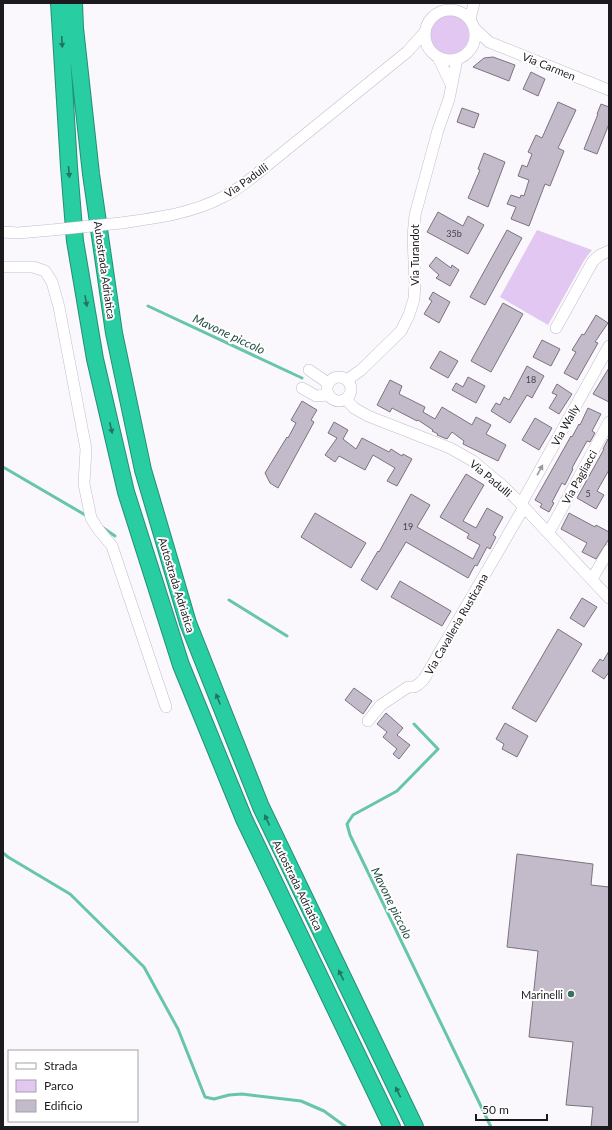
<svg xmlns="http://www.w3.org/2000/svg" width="612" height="1130" viewBox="0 0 612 1130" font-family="Lato,sans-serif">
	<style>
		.green { fill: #e1c7f2 }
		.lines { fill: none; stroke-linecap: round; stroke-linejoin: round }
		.stream { stroke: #66c6a7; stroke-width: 3 }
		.building { fill: #c4bbca; stroke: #7b7380 }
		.minor-casing { stroke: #c4bbc9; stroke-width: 12 }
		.highway-casing { stroke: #258e74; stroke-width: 18 }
		.minor { stroke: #fff; stroke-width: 11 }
		.highway { stroke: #29cda2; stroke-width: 16 }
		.minor-bridge-casing { stroke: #c4bbc9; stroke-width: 12; stroke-linecap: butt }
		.minor-bridge { stroke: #fff; stroke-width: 11 }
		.oneway { fill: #237460 }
		.oneway2 { fill: #99989a }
		.poi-dot { fill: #35735f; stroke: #fff; stroke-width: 1.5 }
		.labels { text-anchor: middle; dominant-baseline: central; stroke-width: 4; stroke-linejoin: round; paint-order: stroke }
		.number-label { font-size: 9px; fill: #47424a }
		.street-label { font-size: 11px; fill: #1d1a1f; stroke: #fff }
		.poi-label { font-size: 11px; fill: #1d1a1f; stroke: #fff; text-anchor: end }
		.water-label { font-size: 12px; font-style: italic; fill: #224c3e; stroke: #fff }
	</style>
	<rect width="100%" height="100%" fill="#faf7fd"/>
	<!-- green -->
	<path class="green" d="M429 35a20 20 0 1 1 40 0a20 20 0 1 1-40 0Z
		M537 230 592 250 585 259 548 325 500 297Z"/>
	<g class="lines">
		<!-- stream -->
		<path class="stream" d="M148 306 302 378
			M3 467 87 516
			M102 527 115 536
			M229 600 287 636
			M414 724 438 749 397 791 353 815 347 824 350 835 491 1127
			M3 853 8 857 70 894 144 967 178 1029 205 1097 214 1099 229 1095 242 1094 301 1101 324 1111 346 1127"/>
	</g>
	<!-- building -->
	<path class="building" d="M493 57 515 65 509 81 473 67 484 58Z
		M531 72 545 79 538 96 523 89Z
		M558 102 576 110 558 148 564 151 550 186 545 184 529 226 511 219 516 207 507 204 511 195 520 198 521 195 524 196 529 180 518 176 522 165 527 167 532 154 528 152 536 135 542 138Z
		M601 104 609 107V124L597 154 584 149 598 114H597Z
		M462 108 479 114 474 128 457 122Z
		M484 153 505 162 488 207 468 198 480 170 478 169Z
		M438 212 463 226 468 216 484 225 468 254 427 232Z
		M507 230 522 238 485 305 470 297Z
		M436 257 451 268 452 265 459 270 450 286 436 278 439 275 429 266Z
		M433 292 450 302 439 323 424 314 432 301 429 299Z
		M503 303 523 314 491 372 471 361Z
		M596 315 608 323 595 342 598 343 577 380 564 373 576 352 572 350 582 334 584 335Z
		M542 340 560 349 551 366 533 357Z
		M440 351 458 361 448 378 430 368Z
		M527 366 544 376 532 398 527 395 510 423 491 411 496 403 500 405 504 397 509 400Z
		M609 368V402L593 394Z
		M468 377 485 386 476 403 452 390 456 383 463 387Z
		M390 380 402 386 399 394 425 407 423 412 435 419 442 407 472 425 476 417 491 425 486 434 506 445 498 461 463 444 464 441 452 432 447 439 437 435 438 434 432 431 433 430 418 420 417 421 392 408 390 412 377 405Z
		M557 384 572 394 559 414 549 408 557 395 552 393Z
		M302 401 317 410 311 420 314 422 278 488 270 483 265 473 287 437 288 438 296 423 291 420Z
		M588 408 601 414 592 431 595 433 590 442 587 441 572 468 573 469 565 485 562 483 552 502 554 503 549 512 540 507 542 504 535 500 571 436 572 437 579 424 580 425Z
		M535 418 552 428 539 450 522 440Z
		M334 422 348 430 343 439 356 449 362 438 389 452 391 449 402 456 403 454 412 459 397 486 387 481 395 468 373 455 365 470 339 456 335 462 325 455 337 438 328 433Z
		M608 439H609V470L597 491 604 495 596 509 577 498 604 449H603Z
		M466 474 484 485 463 521 476 528 487 508 503 517 493 535 496 537 490 549 487 547 477 566 475 565 468 578 406 542 377 590 361 580 378 551 379 552 411 494 430 505 417 527 473 559 480 545 467 538 469 534 440 517Z
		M315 513 366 543 351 568 301 537Z
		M569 513 595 527 596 525 609 532V539L596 559 582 552 587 543 561 529Z
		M400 581 451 611 442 626 391 597Z
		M582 598 597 607 584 627 570 618Z
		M558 629 582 644 536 722 512 708Z
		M609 651V672L604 679 592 671 600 659 603 661Z
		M354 688 372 701 363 714 345 700Z
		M386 713 403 728 397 735 410 745 399 759 393 754 397 749 383 737 387 732 377 724Z
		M505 723 528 736 517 757 502 749 504 744 496 739Z
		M517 854 593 864 591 885 609 887V1127H591L593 1107 566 1105 573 1042 529 1037 538 951 507 947Z"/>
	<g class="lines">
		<!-- minor casing -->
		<g class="minor-casing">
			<path id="minor" d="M425 35a25 25 0 1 1 50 0a25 25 0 1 1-50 0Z
				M470 19 474 3
				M474 28 489 42 609 90
				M438 57 451 84
				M121 223C155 218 191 214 223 197 234 192 244 184 254 176L407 52 425 32
				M3 232 18 233 52 230
				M3 267H33L45 271 52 282 59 307 86 449 84 484 91 518 98 529 112 546 166 707
				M556 328 593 261 600 255 609 251
				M309 370 328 383
				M327 389a12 12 0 1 1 24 0a12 12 0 1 1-24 0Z
				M347 380 361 370 401 331 409 315 414 299 415 284 413 236 415 215 438 130 449 99 457 59
				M302 388 316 396 328 395
				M346 399 354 408 368 416 450 448 473 461 503 486 521 504 609 598
				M521 504 609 346
				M549 532 609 422
				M592 579 609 550
				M368 721 381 705 408 687H414L419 684 424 679 524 507"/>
		</g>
		<!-- highway casing -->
		<g class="highway-casing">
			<path id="highway" d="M59 3 69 167 75 241 95 359 126 492 181 665 244 819 392 1127
				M74 3 75 28 91 174 114 333 143 470 188 623 261 807 415 1127"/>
		</g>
		<!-- minor -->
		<use href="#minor" class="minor"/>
		<!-- highway -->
		<use href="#highway" class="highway"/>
		<!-- minor-bridge casing -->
		<g class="minor-bridge-casing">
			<path id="minor-bridge" d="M52 230 121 223"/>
		</g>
		<!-- minor-bridge -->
		<use href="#minor-bridge" class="minor-bridge"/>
	</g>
	<!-- one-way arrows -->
	<defs><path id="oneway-solid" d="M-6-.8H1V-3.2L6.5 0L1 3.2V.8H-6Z"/></defs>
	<g class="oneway">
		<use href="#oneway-solid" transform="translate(62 42) rotate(87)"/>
		<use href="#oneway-solid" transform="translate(69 172) rotate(85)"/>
		<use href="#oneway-solid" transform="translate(86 301) rotate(80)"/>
		<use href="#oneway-solid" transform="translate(111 428) rotate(77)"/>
		<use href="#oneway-solid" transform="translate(218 699) rotate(-112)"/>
		<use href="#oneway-solid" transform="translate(267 820) rotate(-115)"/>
		<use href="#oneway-solid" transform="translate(341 975) rotate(-116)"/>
		<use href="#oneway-solid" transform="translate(398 1092) rotate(-116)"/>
	</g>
	<use class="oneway2" href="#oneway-solid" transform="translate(540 470) rotate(-61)"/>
	<!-- markers -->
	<circle class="poi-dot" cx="571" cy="994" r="4"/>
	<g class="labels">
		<!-- number labels -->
		<g class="number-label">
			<text x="454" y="233">35b</text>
			<text x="531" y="379">18</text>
			<text x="588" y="493">5</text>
			<text x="408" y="526">19</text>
		</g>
		<!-- street labels -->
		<g class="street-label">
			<text transform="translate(549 66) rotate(22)">Via Carmen</text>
			<text transform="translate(246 180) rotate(-36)">Via Padulli</text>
			<text transform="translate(414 255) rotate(-90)">Via Turandot</text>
			<text transform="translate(105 270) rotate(82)">Autostrada Adriatica</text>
			<text transform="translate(565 425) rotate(-61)">Via Wally</text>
			<text transform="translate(579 477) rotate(-61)">Via Pagliacci</text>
			<text transform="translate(491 478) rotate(40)">Via Padulli</text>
			<text transform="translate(177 585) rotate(73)">Autostrada Adriatica</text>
			<text transform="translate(456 624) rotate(-60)">Via Cavalleria Rusticana</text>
			<text transform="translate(298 885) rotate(64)">Autostrada Adriatica</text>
		</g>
		<!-- poi labels -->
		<g class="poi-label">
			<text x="563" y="994">Marinelli</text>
		</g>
		<!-- water labels -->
		<g class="water-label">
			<text transform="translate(229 334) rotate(25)">Mavone piccolo</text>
			<text transform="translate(392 903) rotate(64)">Mavone piccolo</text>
		</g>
	</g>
	<!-- border -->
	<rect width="612" height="1130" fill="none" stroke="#1d1a1f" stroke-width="8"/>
	<!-- legend -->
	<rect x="8" y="1050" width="130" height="72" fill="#ffffff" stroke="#a5a3a5"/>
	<rect x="16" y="1063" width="20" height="6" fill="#ffffff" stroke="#a5a3a5"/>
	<text x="44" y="1070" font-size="12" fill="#1d1a1f">Strada</text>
	<rect x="16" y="1080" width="20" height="12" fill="#e1c7f2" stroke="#a5a3a5"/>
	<text x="44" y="1090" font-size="12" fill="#1d1a1f">Parco</text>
	<rect x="16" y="1100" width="20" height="12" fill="#c4bbca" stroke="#a5a3a5"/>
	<text x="44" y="1110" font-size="12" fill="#1d1a1f">Edificio</text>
	<!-- scale -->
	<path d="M476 1114v6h71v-6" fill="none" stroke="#1d1a1f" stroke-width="2"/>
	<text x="482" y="1114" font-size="12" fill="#1d1a1f" stroke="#ffffff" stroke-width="3" paint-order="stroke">50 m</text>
</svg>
